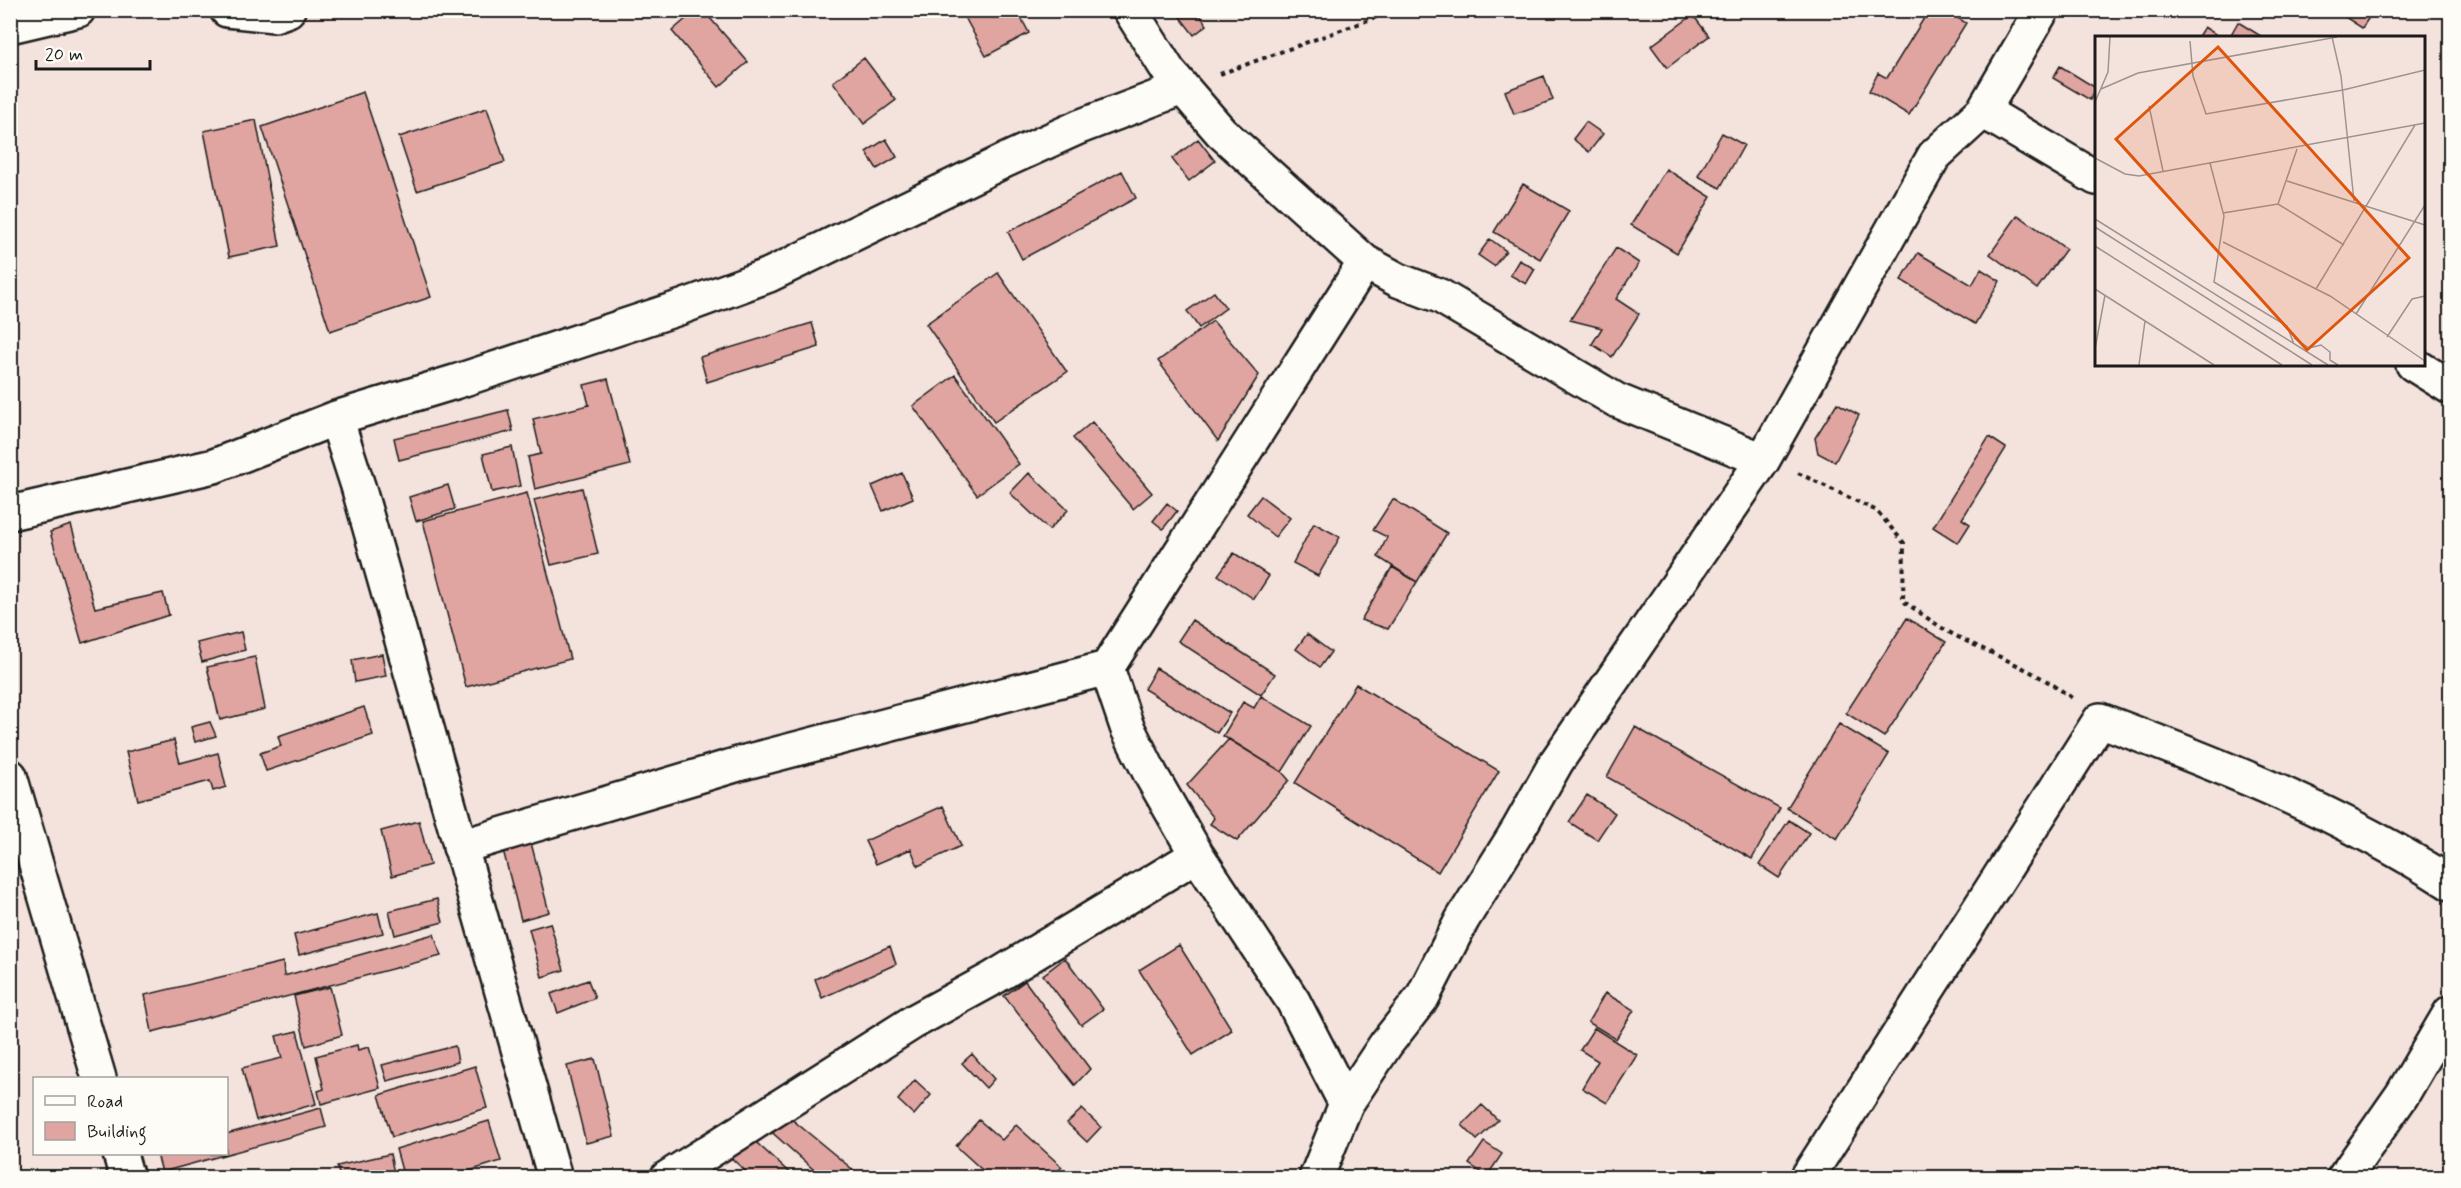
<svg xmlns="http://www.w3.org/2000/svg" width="2461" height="1188" viewBox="0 0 2461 1188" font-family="Mynerve,sans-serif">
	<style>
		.building { fill: #e0a5a0; stroke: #1c1c1c; stroke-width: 1.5 }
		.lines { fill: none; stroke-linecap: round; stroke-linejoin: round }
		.minor-casing { stroke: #1c1c1c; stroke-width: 38 }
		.path { stroke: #1c1c1c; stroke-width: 4; stroke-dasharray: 4.5 4.5; stroke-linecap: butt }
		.minor { stroke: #fdfcf7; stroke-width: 33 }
		.inset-road { fill: none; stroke: #9e9390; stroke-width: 1.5 }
		.view { fill: #de560d; fill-opacity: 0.15; stroke: #de560d; stroke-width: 3 }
		.inset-edge { fill: none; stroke: #1c1c1c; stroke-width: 3 }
	</style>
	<rect width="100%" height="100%" fill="#f4e2dd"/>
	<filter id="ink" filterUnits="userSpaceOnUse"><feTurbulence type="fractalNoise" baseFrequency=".0167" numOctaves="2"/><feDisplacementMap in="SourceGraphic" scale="12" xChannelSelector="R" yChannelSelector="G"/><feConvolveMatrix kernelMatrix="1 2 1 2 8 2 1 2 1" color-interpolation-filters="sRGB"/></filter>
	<g filter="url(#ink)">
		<!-- building -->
		<path class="building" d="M696 10H703L748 62 719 87 672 31Z
			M961 10H1017L1029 33 986 56Z
			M1188 10H1196L1207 25 1194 35 1180 17Z
			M1929 10H1945L1966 23 1909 115 1869 91 1878 73 1887 78Z
			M2345 10H2374L2362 28 2342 15Z
			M1693 15 1709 36 1667 68 1651 46Z
			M2238 22 2264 38H2229Z
			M2204 27 2220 37 2197 38Z
			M864 58 896 100 864 124 833 82Z
			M2060 66 2096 88 2090 100 2053 78Z
			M1544 76 1553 100 1514 114 1505 91Z
			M363 92 431 297 330 331 262 127Z
			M487 108 505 162 417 191 399 137Z
			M256 120 280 246 229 257 204 131Z
			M1586 122 1603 134 1589 152 1573 139Z
			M1722 133 1744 145 1720 188 1698 176Z
			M886 139 897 157 877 169 866 152Z
			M1198 139 1215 161 1189 181 1172 159Z
			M1666 169 1711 197 1677 253 1631 225Z
			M1122 171 1136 198 1022 259 1008 232Z
			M1523 184 1569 211 1540 259 1494 232Z
			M2018 215 2066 249 2037 289 1990 254Z
			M1490 239 1506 251 1494 266 1478 255Z
			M1616 248 1639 263 1616 299 1639 314 1612 357 1592 344 1602 328 1570 320Z
			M1918 253 1972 285 1981 269 2000 281 1975 324 1901 280Z
			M1519 260 1535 269 1526 284 1510 275Z
			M998 273 1067 372 994 422 926 324Z
			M1214 292 1226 308 1199 328 1187 311Z
			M1213 321 1259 375 1218 441 1158 361Z
			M812 323 819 347 707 382 700 357Z
			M955 375 1019 464 977 495 913 406Z
			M608 379 630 465 535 489 528 457 541 454 533 419 589 405 584 385Z
			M1837 403 1859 415 1835 462 1818 453 1815 438Z
			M508 410 513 431 399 460 394 438Z
			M1092 422 1152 493 1133 509 1073 438Z
			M1989 437 2006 448 1962 519 1970 524 1958 543 1933 527Z
			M512 447 520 486 492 492 483 454Z
			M902 473 913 498 883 511 872 486Z
			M1029 473 1068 510 1049 530 1010 493Z
			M448 485 455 509 416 521 409 497Z
			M582 488 598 554 551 565 534 500Z
			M527 493 570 659 466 687 423 521Z
			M1261 496 1290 518 1275 537 1247 514Z
			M1393 499 1447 533 1417 582 1378 557 1387 537 1373 530Z
			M1167 503 1177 511 1163 529 1153 521Z
			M1314 523 1340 537 1318 576 1293 563Z
			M71 525 95 608 163 593 169 615 82 643 50 532Z
			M1234 553 1269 576 1254 599 1218 575Z
			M1392 567 1417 582 1388 629 1361 620Z
			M1907 618 1946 642 1884 737 1846 713Z
			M1192 620 1275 674 1261 695 1178 641Z
			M241 632 245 650 202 662 197 643Z
			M1307 634 1331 652 1320 667 1296 649Z
			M382 654 386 676 355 682 352 660Z
			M255 657 265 709 220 720 207 667Z
			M1156 668 1230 713 1217 733 1144 689Z
			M1356 684 1499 771 1438 872 1295 783Z
			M1261 696 1311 726 1282 772 1223 736 1243 702 1254 708Z
			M364 707 373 735 266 771 260 753 281 746 278 736Z
			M210 722 216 736 195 742 191 727Z
			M1839 724 1889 754 1837 839 1787 808Z
			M1635 727 1780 808 1752 859 1607 777Z
			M1229 739 1282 772 1289 780 1237 841 1210 824 1214 818 1187 785Z
			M174 740 180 763 218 753 226 787 213 791 210 781 138 800 126 752Z
			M1587 795 1615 813 1597 840 1569 822Z
			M943 806 961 846 918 866 911 849 876 864 865 841Z
			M1789 820 1809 833 1779 878 1759 865Z
			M419 821 430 865 392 876 381 831Z
			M530 839 549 912 521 920 502 846Z
			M437 899 443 922 395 935 389 911Z
			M378 913 383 933 299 955 294 935Z
			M550 923 564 970 542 977 529 929Z
			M434 934 441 956 152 1032 145 995 283 962 284 976Z
			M1179 945 1232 1030 1193 1055 1139 970Z
			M890 946 896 964 822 998 815 979Z
			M1065 958 1103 1009 1081 1025 1043 975Z
			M588 980 595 998 558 1013 551 994Z
			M1025 981 1090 1069 1075 1085 1004 996Z
			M330 987 342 1035 306 1046 294 996Z
			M1605 993 1634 1010 1616 1039 1588 1022Z
			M1594 1028 1637 1055 1607 1103 1582 1088 1598 1061 1580 1050Z
			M297 1031 316 1104 256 1120 242 1068 282 1058 276 1036Z
			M357 1045 358 1050 369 1047 380 1088 321 1104 318 1091 324 1089 316 1056Z
			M455 1046 458 1062 387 1081 382 1065Z
			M972 1054 994 1079 986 1088 962 1063Z
			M595 1059 614 1136 586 1143 567 1066Z
			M475 1066 487 1108 392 1137 379 1095Z
			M915 1080 931 1095 914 1115 898 1100Z
			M1482 1105 1498 1120 1477 1140 1462 1125Z
			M321 1108 326 1127 162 1172 157 1154H226V1134Z
			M1082 1109 1101 1127 1087 1142 1067 1123Z
			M783 1112 863 1178H823L766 1127Z
			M979 1120 1002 1140 1016 1125 1062 1167 1053 1176 1055 1178H991L956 1146Z
			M489 1121 501 1161 447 1178H404L396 1149Z
			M747 1134 795 1178H753L728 1155Z
			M1484 1142 1502 1154 1487 1176 1469 1164Z
			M390 1154 395 1178H340L337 1166Z"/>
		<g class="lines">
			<!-- minor casing -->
			<g class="minor-casing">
				<path id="minor" d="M227 10 274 15 288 10
					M1130 10 1169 72 1221 132 1365 262 1398 280 1440 296 1616 400 1763 460
					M10 26 78 10
					M1983 111 2096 178
					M2413 364 2450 387
					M336 418 358 486 555 1178
					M10 513 214 466 336 418 458 381 682 307 769 275 1006 160 1079 127 1182 88
					M1107 668 1127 727 1151 775 1197 855 1293 1001 1346 1104
					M10 776 99 1078
					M460 847 742 763 1107 668 1365 262
					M120 1154 127 1178
					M667 1178 915 1021 990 980 1197 855
					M1316 1178 1346 1104 1386 1044 1422 998 1462 920 1518 830 1557 761 1763 460 1934 156 1983 111 2042 10
					M1807 1178 2100 720C2220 765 2342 813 2450 883
					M2344 1178 2402 1095 2450 1013"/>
			</g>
			<!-- path -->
			<path class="path" d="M1220 74 1396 10
				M1798 473 1877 511 1904 543 1903 601C1921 613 1938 627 1958 637 1998 657 2037 671 2073 699"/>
			<!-- minor -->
			<use href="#minor" class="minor"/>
		</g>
	</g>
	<!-- overview -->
	<g transform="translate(2095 36)">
		<rect width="330" height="330" fill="#f4e2dd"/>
		<path class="inset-road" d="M237 1 246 40 259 165M95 5 98 40 111 78 248 54 330 34M6 53 43 37 242 1M0 66 13 36 15 1M54 70 68 135M0 122 30 138 44 140 330 87M115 127 129 180 119 246 192 290 199 308M192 145 330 189M183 168 202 113M128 177 183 168 249 209M0 183 233 329M0 191 217 329M128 206 235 260 330 325M0 210 187 329M0 253 119 329M221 253 320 89M261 278 330 169M292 301 317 263 330 260M199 302 214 312 226 309 235 316V324L243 329M0 313 10 259M44 329 50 285"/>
		<path class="view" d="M123 11 314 222 212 314 21 103Z"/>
		<rect width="330" height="330" class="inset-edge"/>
	</g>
	<!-- margin -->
	<rect width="2461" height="1188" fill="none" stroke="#fdfcf7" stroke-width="36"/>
	<rect x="18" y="18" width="2425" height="1152" fill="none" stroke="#1c1c1c" stroke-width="2" filter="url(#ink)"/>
	<!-- legend -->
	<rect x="33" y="1077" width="195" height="78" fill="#fdfcf7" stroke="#a3a29f" stroke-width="1.5"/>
	<rect x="45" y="1096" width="30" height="9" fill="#fdfcf7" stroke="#a3a29f" stroke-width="1.5"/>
	<text x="87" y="1107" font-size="18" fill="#1c1c1c">Road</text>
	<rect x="45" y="1122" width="30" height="18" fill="#e0a5a0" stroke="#a3a29f" stroke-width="1.5"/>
	<text x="87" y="1137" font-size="18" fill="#1c1c1c">Building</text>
	<!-- scale -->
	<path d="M36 60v9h114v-9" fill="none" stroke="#1c1c1c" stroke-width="3"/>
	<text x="45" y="60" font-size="18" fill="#1c1c1c" stroke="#fdfcf7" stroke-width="4.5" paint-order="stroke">20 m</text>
</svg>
